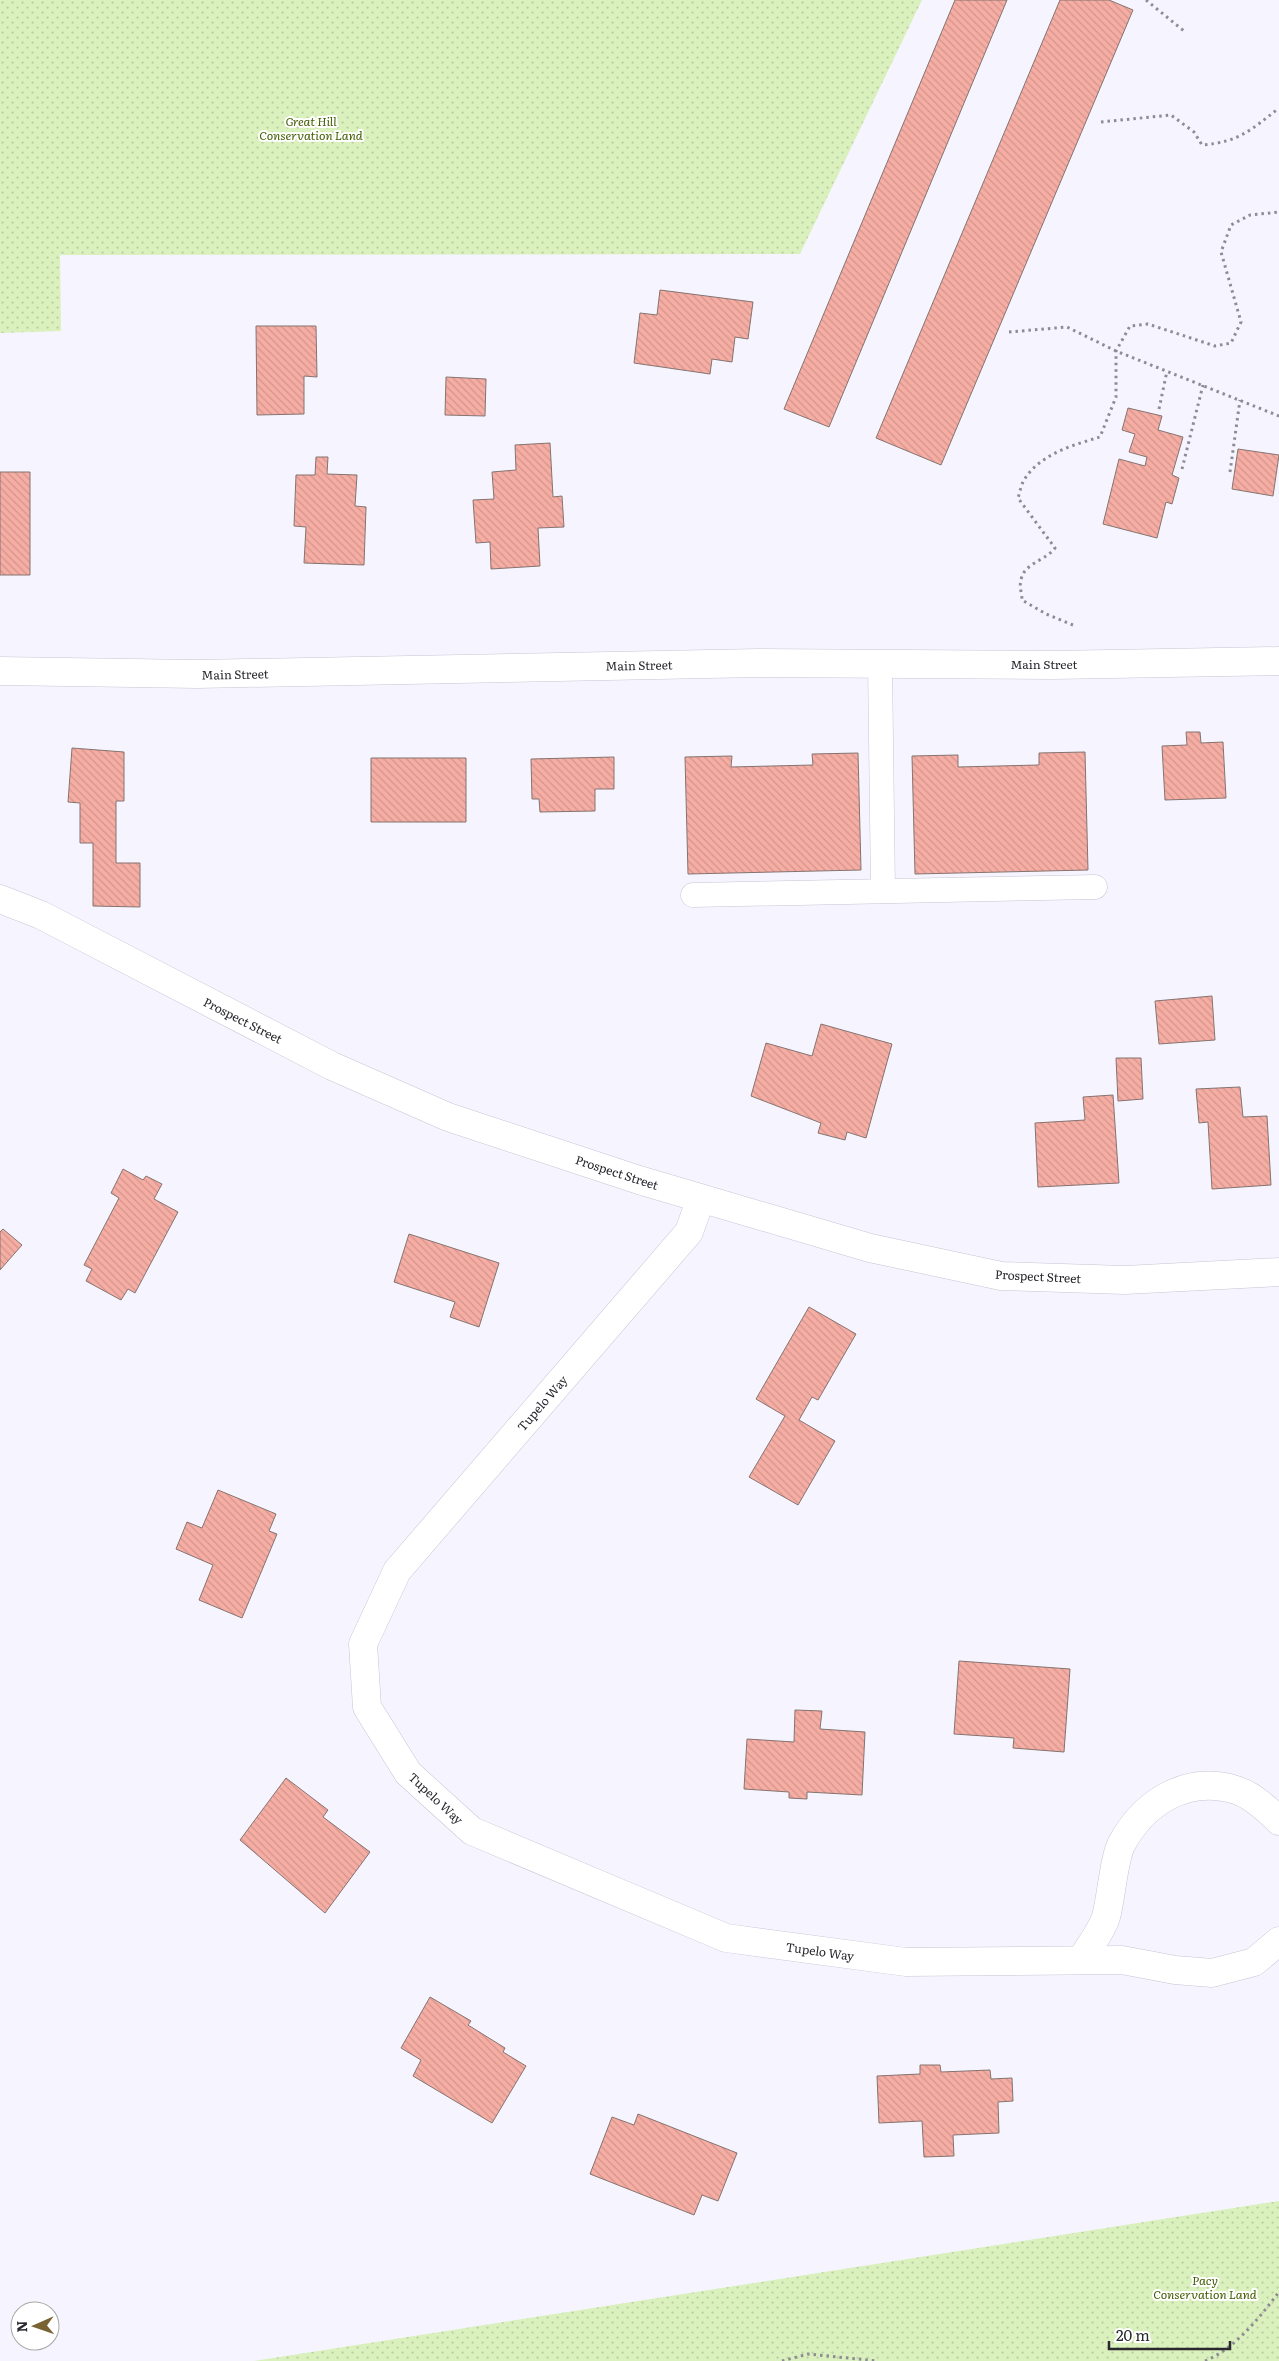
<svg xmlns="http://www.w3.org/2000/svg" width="1279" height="2361" viewBox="0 0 1279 2361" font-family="Literata,serif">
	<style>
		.park { fill: url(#park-dots) }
		.building { fill: url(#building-back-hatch); stroke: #857370 }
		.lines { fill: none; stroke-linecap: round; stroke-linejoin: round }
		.service-casing { stroke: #c7c4d4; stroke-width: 25 }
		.minor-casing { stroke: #c7c4d4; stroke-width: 29 }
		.secondary-casing { stroke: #c7c4d4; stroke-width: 29 }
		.path { stroke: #8d8c94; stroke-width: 3; stroke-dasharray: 2.5 4; stroke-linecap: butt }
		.service { stroke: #fff; stroke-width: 24 }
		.minor { stroke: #fff; stroke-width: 28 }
		.secondary { stroke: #fff; stroke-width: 28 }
		.labels { text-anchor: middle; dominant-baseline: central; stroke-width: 4; stroke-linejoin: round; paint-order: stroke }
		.park-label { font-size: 12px; font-style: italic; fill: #425c02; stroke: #fff }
		.street-label { font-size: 12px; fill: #29282e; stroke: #fff }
	</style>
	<defs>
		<pattern id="park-dots" width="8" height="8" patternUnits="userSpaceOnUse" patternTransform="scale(1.25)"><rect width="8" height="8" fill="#daf0bd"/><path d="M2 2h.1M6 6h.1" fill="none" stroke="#bbcea3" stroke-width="1.8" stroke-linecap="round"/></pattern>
		<pattern id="building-back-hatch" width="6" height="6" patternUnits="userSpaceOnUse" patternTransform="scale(1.25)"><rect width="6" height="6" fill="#f6ada3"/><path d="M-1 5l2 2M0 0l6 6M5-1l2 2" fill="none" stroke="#d3958d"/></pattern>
	</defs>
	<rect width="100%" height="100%" fill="#f6f5ff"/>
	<!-- park -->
	<path class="park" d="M0 0H922L800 254 60 255 61 331 0 333Z
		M1279 2201V2361H254Z"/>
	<!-- building -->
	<path class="building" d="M955 0H1007L829 427 784 409Z
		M1060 0H1109L1133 10 941 465 876 438Z
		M660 290 753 302 748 339 735 337 732 362 712 359 710 374 634 363 640 313 657 315Z
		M256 326H316L317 377 304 376V414L257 415Z
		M446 377 486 379 485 416 445 415Z
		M1128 408 1162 416 1158 430 1183 437 1172 475 1179 478 1172 504 1166 502 1157 538 1103 524 1119 459 1145 466 1147 457 1129 452 1135 434 1122 430Z
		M550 443 553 497 562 496 564 527 538 528 540 566 491 569 490 542 476 543 473 500 494 499 492 472 516 470 515 445Z
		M1238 449 1279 455 1273 496 1232 489Z
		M316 457H328L327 474 357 475 355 506 366 507 364 565 304 563 306 527 294 526 296 475H315Z
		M0 472H30V575H0Z
		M1186 732H1200L1201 743 1223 742 1226 798 1165 800 1162 746 1187 745Z
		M72 748 124 752V801H116V863H140V907L93 906V843H80V803L68 802Z
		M1085 752 1088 870 915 874 912 756 958 755V767L1039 765V753Z
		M858 753 861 870 688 874 685 757 732 756 731 767 813 765 812 754Z
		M614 757V789H595V811L540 812 539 799H532L531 759Z
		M371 758H466V822H371Z
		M1212 996 1215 1040 1159 1044 1155 1001Z
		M821 1024 892 1044 866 1138 847 1132 845 1140 818 1133 821 1123 751 1096 766 1043 812 1056Z
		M1116 1058H1141L1143 1099 1118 1101Z
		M1240 1087 1243 1117 1267 1116 1271 1185 1212 1189 1208 1122 1199 1123 1196 1089Z
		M1113 1095 1119 1183 1038 1187 1035 1123 1085 1120 1083 1097Z
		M123 1169 143 1180 146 1176 162 1184 154 1199 178 1212 135 1293 128 1289 121 1300 86 1281 92 1269 84 1265 119 1198 111 1193Z
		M3 1229 22 1245 0 1270V1232Z
		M409 1234 499 1263 479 1327 450 1317 455 1302 394 1282Z
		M809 1307 856 1334 818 1400 812 1397 799 1420 835 1441 798 1505 749 1477 785 1416 756 1399Z
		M218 1490 276 1514 269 1531 277 1534 242 1618 199 1600 213 1565 176 1549 187 1522 202 1528Z
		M959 1661 1070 1669 1064 1752 1013 1748 1014 1738 954 1734Z
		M795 1710 822 1711 820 1729 865 1732 862 1795 807 1792V1799L789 1798V1792L744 1789 747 1739 794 1742Z
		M286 1778 328 1810 323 1817 370 1852 325 1913 240 1840Z
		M430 1997 471 2021 468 2025 505 2048 503 2052 526 2066 492 2123 413 2076 421 2060 401 2048Z
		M920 2065H940L941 2072 990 2070 991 2079 1012 2078 1013 2101 998 2102 999 2133 953 2135 954 2156 924 2157 922 2121 879 2123 877 2076 920 2074Z
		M638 2114 737 2153 718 2201 702 2195 694 2215 590 2174 612 2117 634 2125Z"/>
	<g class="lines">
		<!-- service casing -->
		<g class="service-casing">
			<path id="service" d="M880 664 883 891
				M693 895 1095 887"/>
		</g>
		<!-- minor casing -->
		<g class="minor-casing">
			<path id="minor" d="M0 899 41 915 332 1066 448 1117 639 1180 870 1248 1001 1276 1125 1280 1279 1272
				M701 1198 689 1232 397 1571 363 1644 367 1707 408 1773 472 1831 726 1938 906 1962 1122 1960 1175 1970 1212 1973 1254 1962 1279 1941
				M1081 1960C1089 1947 1101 1932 1106 1917 1111 1899 1114 1857 1122 1843 1145 1801 1188 1775 1236 1790 1252 1795 1267 1809 1279 1821"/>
		</g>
		<!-- secondary casing -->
		<g class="secondary-casing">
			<path id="secondary" d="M0 671 198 674 759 663 1053 665 1279 661"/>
		</g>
		<!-- path -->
		<path class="path" d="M1146 0 1184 31
			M1101 122 1171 115 1194 132 1202 145C1239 142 1251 130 1279 108
			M1009 332 1067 327 1116 351 1279 416
			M1159 409 1167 371
			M1182 469 1203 385
			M1230 472 1240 400
			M1073 625 1046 614 1022 600C1022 594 1019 586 1021 580 1024 563 1045 561 1055 548L1018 498C1020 492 1021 485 1024 480 1040 454 1073 445 1100 437L1116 397V351L1130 326 1148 324 1215 346 1231 343 1241 322 1221 252 1231 225 1250 215 1279 212
			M782 2361 808 2354 878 2361
			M1205 2361C1236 2348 1259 2318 1279 2292"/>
		<!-- service -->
		<use href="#service" class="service"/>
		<!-- minor -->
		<use href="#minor" class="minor"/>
		<!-- secondary -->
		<use href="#secondary" class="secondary"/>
	</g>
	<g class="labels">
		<!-- park labels -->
		<g class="park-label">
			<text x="311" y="121">Great Hill<tspan x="311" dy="14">Conservation Land</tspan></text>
			<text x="1205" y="2280">Pacy<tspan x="1205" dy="14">Conservation Land</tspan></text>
		</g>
		<!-- street labels -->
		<g class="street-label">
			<text x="1044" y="664">Main Street</text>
			<text transform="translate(639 665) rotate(-1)">Main Street</text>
			<text transform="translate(235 674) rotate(-1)">Main Street</text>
			<text transform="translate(243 1020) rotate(27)">Prospect Street</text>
			<text transform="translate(617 1172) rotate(18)">Prospect Street</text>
			<text transform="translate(1038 1276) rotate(3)">Prospect Street</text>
			<text transform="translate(542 1403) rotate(-49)">Tupelo Way</text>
			<text transform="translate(436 1798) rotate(43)">Tupelo Way</text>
			<text transform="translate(820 1951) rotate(8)">Tupelo Way</text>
		</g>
	</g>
	<!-- north arrow -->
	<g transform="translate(35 2326) rotate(268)"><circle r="24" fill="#ffffff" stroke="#a9a9ab"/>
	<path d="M0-4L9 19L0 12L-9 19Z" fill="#7a6333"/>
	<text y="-8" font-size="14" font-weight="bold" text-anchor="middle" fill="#29282e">N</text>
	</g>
	<!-- scale -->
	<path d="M1109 2341v8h121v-8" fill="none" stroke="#29282e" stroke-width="2.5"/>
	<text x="1116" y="2341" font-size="15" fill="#29282e" stroke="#ffffff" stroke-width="4" paint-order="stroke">20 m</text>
</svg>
